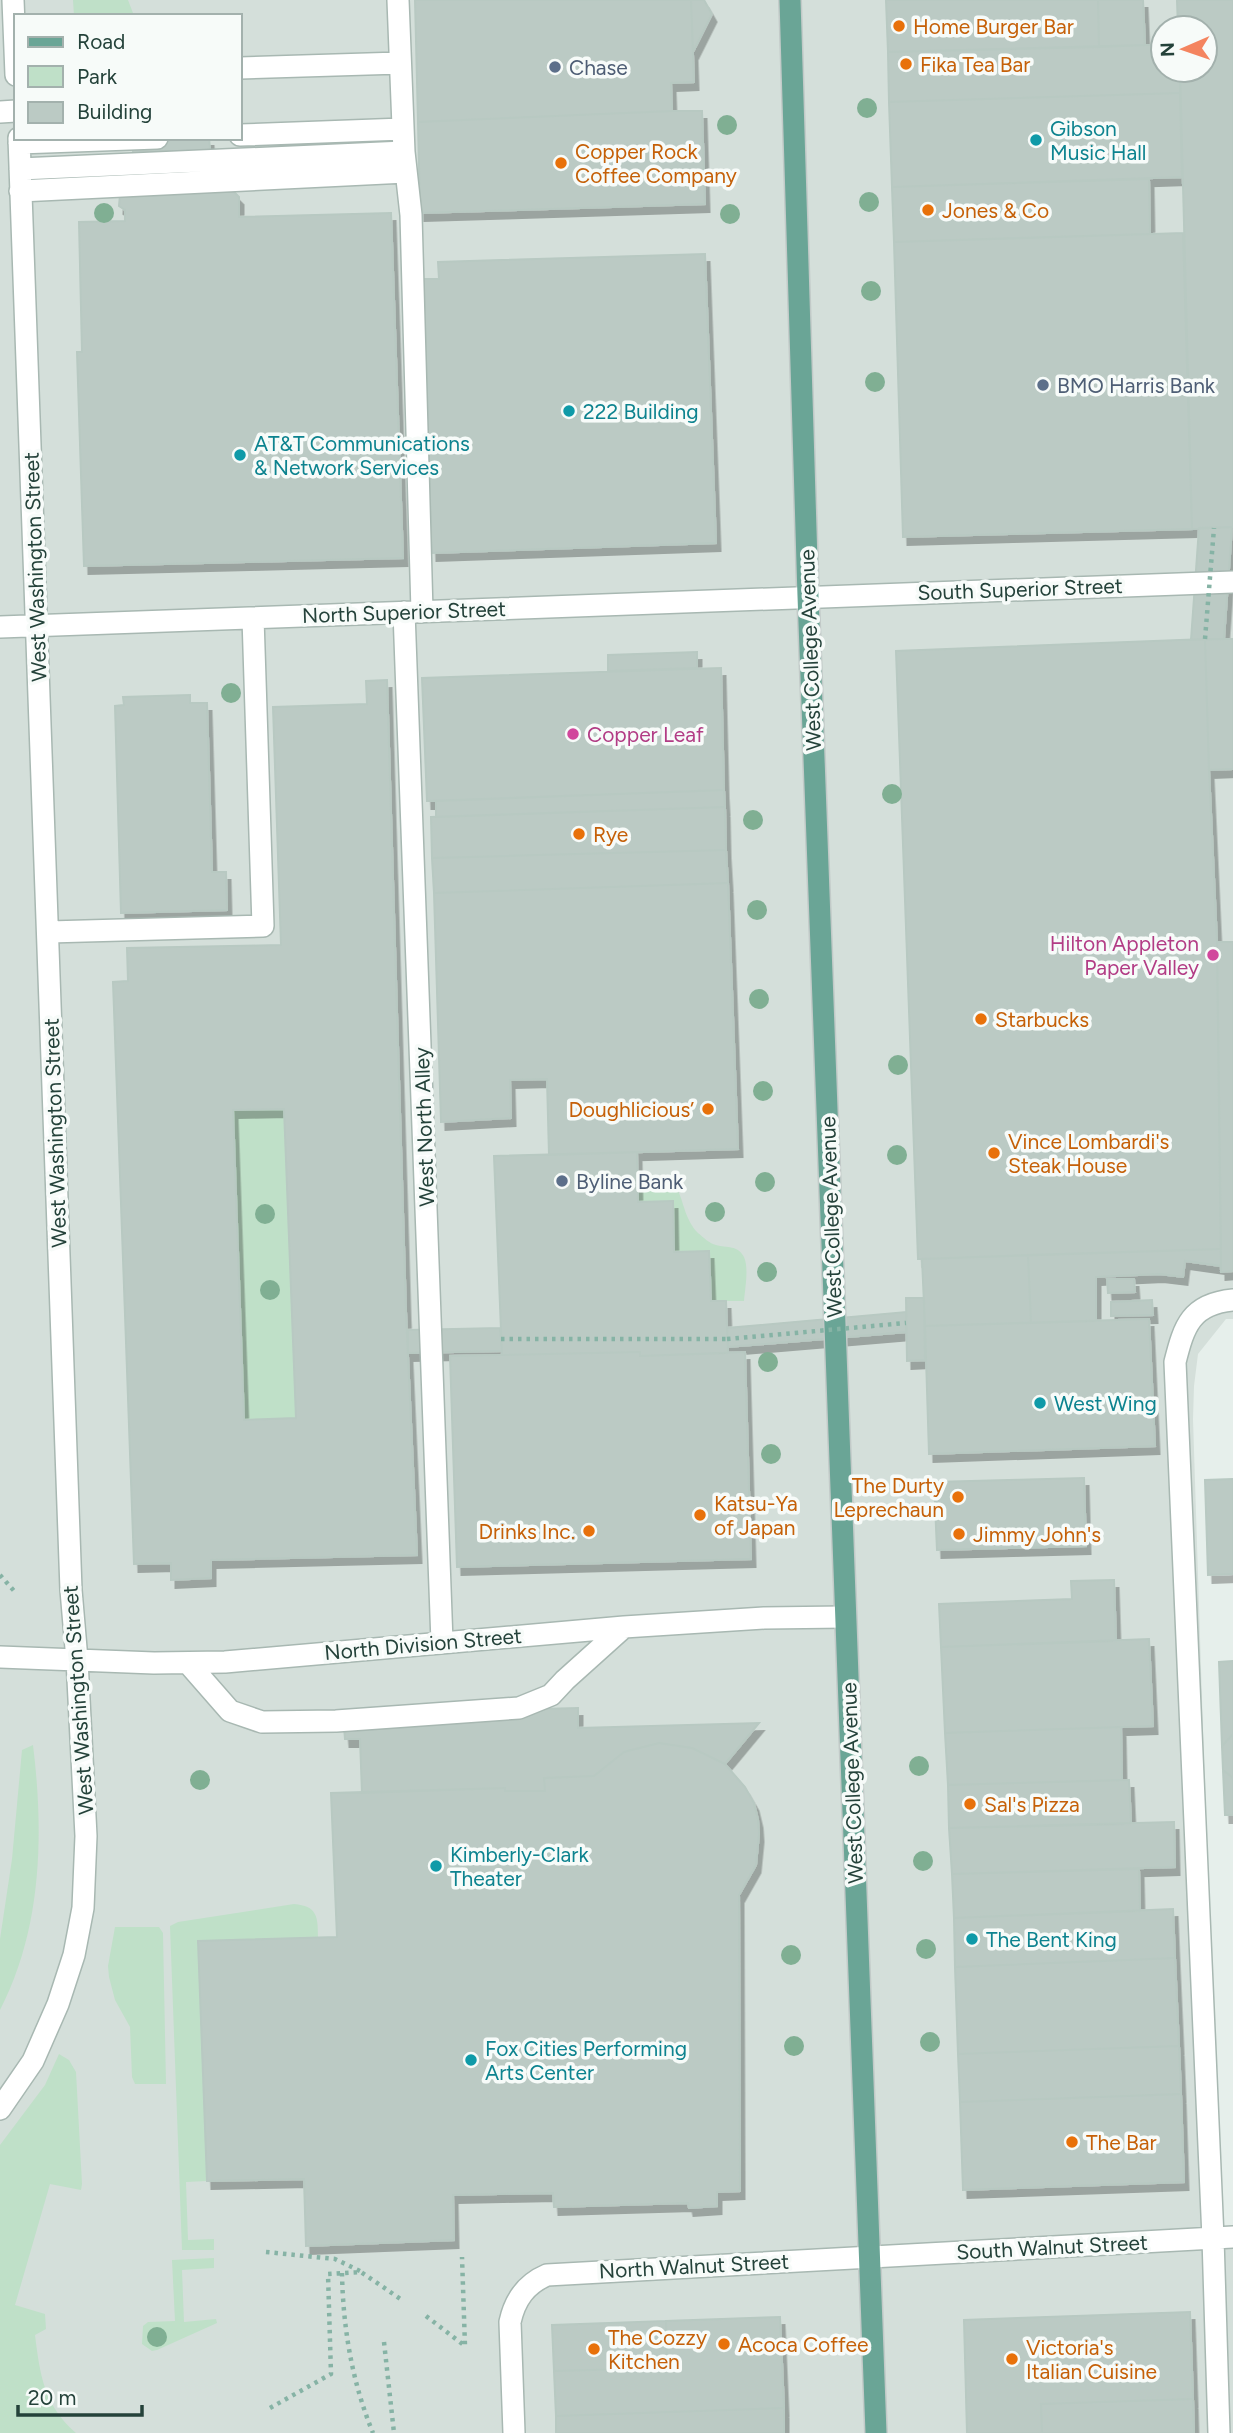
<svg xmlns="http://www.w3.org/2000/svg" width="1233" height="2433" viewBox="0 0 1233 2433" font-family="Figtree,sans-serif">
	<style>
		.built { fill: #d4dfda; fill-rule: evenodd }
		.green { fill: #bfe0c8 }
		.building { fill: #bbcac4; stroke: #b8c9c2; stroke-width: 2; fill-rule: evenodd; filter: url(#shadow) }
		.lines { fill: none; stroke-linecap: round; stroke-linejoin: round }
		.minor-casing { stroke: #a8b8b2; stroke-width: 24 }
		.major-casing { stroke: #c2cac8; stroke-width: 24 }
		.path { stroke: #86b3a5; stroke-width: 4.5; stroke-dasharray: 3.5 5; stroke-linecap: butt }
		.minor { stroke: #fff; stroke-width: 21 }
		.major { stroke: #6aa596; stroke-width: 21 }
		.path-bridge { stroke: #86b3a5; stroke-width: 4.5; stroke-dasharray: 3.5 5; stroke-linecap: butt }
		.tree { fill: #80af93 }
		.food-dot { fill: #e8710a; stroke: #f7fbf9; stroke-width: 2.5 }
		.service-dot { fill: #5c6f8a; stroke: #f7fbf9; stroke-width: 2.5 }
		.culture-dot { fill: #0f9aa8; stroke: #f7fbf9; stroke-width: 2.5 }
		.hotel-dot { fill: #d1479c; stroke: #f7fbf9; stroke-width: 2.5 }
		.labels { text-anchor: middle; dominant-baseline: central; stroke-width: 7; stroke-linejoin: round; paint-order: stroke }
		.food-label { font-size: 21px; fill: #c56008; stroke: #f7fbf9; text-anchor: start }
		.service-label { font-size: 21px; fill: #4e5e75; stroke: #f7fbf9; text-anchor: start }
		.culture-label { font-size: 21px; fill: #0d838f; stroke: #f7fbf9; text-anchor: start }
		.street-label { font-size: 21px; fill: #24423a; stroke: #f7fbf9 }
		.hotel-label { font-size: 21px; fill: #b23c85; stroke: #f7fbf9; text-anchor: start }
	</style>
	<defs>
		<filter id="shadow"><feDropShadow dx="4.5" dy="8" stdDeviation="0" flood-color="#0004"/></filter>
	</defs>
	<rect width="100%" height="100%" fill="#e6efeb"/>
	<!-- built -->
	<path class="built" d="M0 0H1233V1319H1226L1198 1354 1194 1386 1193 1419 1218 2199 1220 2237H1233V2433H0ZM16 16H240V138H16ZM1163 28H1205V70H1163Z"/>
	<!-- green -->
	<path class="green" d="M73 0H128L133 13 129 16H74Z
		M284 1109 296 1418 244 1420 233 1110Z
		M638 1174C693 1174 673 1206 698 1233 703 1237 710 1244 716 1245 727 1248 738 1245 744 1257 749 1268 745 1289 744 1301H711L674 1252 673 1202H638Z
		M33 1745C44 1834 42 1929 0 2010V1939L12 1859 22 1750Z
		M294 1904C317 1906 318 1916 318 1937L198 1942 207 2181 186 2182 188 2240 214 2239V2250H182L170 1926 178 1922Z
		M115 1927H159L163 1933 166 2084H135L132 2077 130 2027 115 2000 109 1977 108 1966Z
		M59 2054 69 2060 76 2072 82 2184 81 2190 50 2184 15 2305 45 2314 46 2329 35 2335C40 2375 44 2405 76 2433H0V2145L45 2085Z
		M214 2258V2268L182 2270 184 2322 216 2319 217 2323 157 2350 152 2351 142 2344 143 2326 148 2322 175 2321 172 2260Z"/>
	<!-- building -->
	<path class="building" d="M415 0H691L694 82 671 83 672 111 418 122Z
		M691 0H704L712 14 693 52Z
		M886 0H1098L1099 47 888 52Z
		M1098 0H1143L1145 45 1099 47Z
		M1177 0H1233V527L1192 529 1180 70H1205V28H1178Z
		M1145 45H1163V70H1180V93L889 102 888 52Z
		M1180 93 1182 177 892 187 889 102Z
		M672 111H702L705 204 420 213 418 122Z
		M132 138H209L212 172 135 177Z
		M1149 179 1150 234 894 242 892 187Z
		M232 190 239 197V217L391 213 403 558 84 566 77 352H82L79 222 125 221V210L119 206 120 195Z
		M1183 233 1192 529 903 537 894 242Z
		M705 254 716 543 432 553 422 279H439L438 262Z
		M1232 527 1224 639 1191 640 1199 528Z
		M1205 639 1209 770 1217 942 1221 1249 918 1259 896 651Z
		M1205 639H1233V769L1209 770Z
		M697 652V668L608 671V655Z
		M721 668 724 790 427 801 422 678Z
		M387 680 406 1312 417 1555 211 1560V1578L171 1580V1563L134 1564 113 982 128 981 127 948 281 945 273 707 367 704 366 681ZM284 1109 296 1418 244 1420 233 1110Z
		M190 695V703H207L212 872H226L227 910 121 913 115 706 124 705 123 697Z
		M724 790 725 807 436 817V801Z
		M725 807 726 850 432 858 431 817Z
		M726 850 728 883 434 893 432 858Z
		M728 883 738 1149 549 1155 547 1079 510 1080 511 1118 441 1122 434 893Z
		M1217 942H1233V1271L1221 1272Z
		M637 1152 638 1202 673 1201 674 1252 709 1251 711 1301H726L728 1353 640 1356V1352L502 1355 494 1156Z
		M1221 1249V1266L1185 1261 1183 1277 1159 1274 1096 1277V1321L1031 1323 1028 1255Z
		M1028 1255 1031 1323 925 1326 922 1259Z
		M1107 1279H1134L1135 1292 1108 1293Z
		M906 1298H924L925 1360 907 1361Z
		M1152 1300 1153 1315 1111 1316V1302Z
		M906 1312V1332L728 1347 727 1328Z
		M1149 1319 1155 1446 929 1454 925 1326Z
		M500 1328 502 1351 408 1353V1330Z
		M640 1352V1356L745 1352 751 1559 457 1567 450 1356Z
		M1084 1478 1086 1546 937 1550 934 1482Z
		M1233 1479V1574L1208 1575 1205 1480Z
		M1114 1580 1116 1641 941 1647 939 1604 1072 1599 1071 1581Z
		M1149 1639 1153 1726 945 1733 941 1647Z
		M1233 1661V1734L1222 1746 1219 1662Z
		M578 1708V1728L759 1723 725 1764 692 1748 659 1743 624 1752 594 1776 544 1778 545 1791H505V1788L362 1793 360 1739H345L343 1714Z
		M1121 1727 1122 1780 948 1785 945 1733Z
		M1233 1734V1778L1223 1770 1222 1746Z
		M659 1743 692 1748 725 1764 745 1787 754 1803 758 1820 759 1834 756 1865 739 1895 740 2191 717 2192V2206L689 2208 688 2203 554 2207 553 2193 453 2195 454 2240 306 2246 304 2179 207 2181 198 1941 337 1937 331 1793 505 1788V1791H545L544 1778 594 1776 624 1752Z
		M1223 1770 1233 1778V1815H1225Z
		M1129 1780 1131 1824 949 1828 948 1785Z
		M1174 1822 1175 1867 952 1874 949 1828Z
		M1139 1869 1140 1911 954 1918 952 1874Z
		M1173 1909 1175 1958 955 1967 954 1918Z
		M1175 1958 1179 2046 958 2054 955 1967Z
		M1179 2046 1181 2094 960 2102 958 2054Z
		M1181 2094 1184 2182 963 2190 960 2102Z
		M1190 2312 1193 2399 1041 2404 1042 2433H967L964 2320Z
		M780 2317 784 2408 556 2416 554 2371 667 2368 666 2321Z
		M666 2321 667 2368 554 2371 552 2325Z
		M1193 2399 1194 2433H1042L1041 2404Z
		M784 2408V2433H556V2416Z"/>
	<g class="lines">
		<!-- minor casing -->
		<g class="minor-casing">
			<path id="minor" d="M13 0 16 75
				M398 0 404 152 411 215 422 612
				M240 68 400 63
				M0 112 16 111
				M240 135 403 129
				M19 143 157 138
				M20 169 404 152
				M20 191 406 172
				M404 612 442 1642
				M0 627 1233 582
				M49 932 263 926 253 618
				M0 1657 154 1663 225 1662 624 1627 764 1618 845 1617
				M188 1663 230 1711 262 1722 336 1721 519 1708 551 1695 565 1680 624 1627
				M0 2109 33 2061 58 2004 74 1955 83 1908 86 1836 77 1660 71 1590 19 138
				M514 2433 510 2322C515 2299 526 2284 547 2275L1233 2237
				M1219 2433 1213 2238 1175 1362C1184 1326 1191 1304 1233 1300"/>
		</g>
		<!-- major casing -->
		<g class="major-casing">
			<path id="major" d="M790 0 808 596 876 2433"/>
		</g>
		<!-- path -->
		<path class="path" d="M501 1339H727
			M0 1575 15 1592
			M266 2252 335 2259 360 2271
			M342 2273C343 2328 352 2382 373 2433
			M426 2316 465 2346 462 2257
			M384 2342 394 2433
			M270 2408 331 2374 328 2274 361 2272 402 2300"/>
		<!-- minor -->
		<use href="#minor" class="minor"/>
		<!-- major -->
		<use href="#major" class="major"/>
		<!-- path-bridge -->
		<path class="path-bridge" d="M1205 639 1214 528
			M727 1339 906 1323"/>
	</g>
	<!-- trees -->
	<g class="tree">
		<circle cx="867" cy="108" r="10"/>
		<circle cx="727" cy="125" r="10"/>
		<circle cx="869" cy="202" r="10"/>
		<circle cx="104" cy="213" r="10"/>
		<circle cx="730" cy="214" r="10"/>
		<circle cx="871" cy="291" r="10"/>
		<circle cx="875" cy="382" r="10"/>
		<circle cx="231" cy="693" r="10"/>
		<circle cx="892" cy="794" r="10"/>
		<circle cx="753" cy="820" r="10"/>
		<circle cx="757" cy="910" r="10"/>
		<circle cx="759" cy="999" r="10"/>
		<circle cx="898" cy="1065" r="10"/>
		<circle cx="763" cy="1091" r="10"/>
		<circle cx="897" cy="1155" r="10"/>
		<circle cx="765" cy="1182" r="10"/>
		<circle cx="715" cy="1212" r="10"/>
		<circle cx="265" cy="1214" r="10"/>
		<circle cx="767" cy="1272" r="10"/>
		<circle cx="270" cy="1290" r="10"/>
		<circle cx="768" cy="1362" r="10"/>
		<circle cx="771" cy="1454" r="10"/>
		<circle cx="919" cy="1766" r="10"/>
		<circle cx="200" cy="1780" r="10"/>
		<circle cx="923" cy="1861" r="10"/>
		<circle cx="926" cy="1949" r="10"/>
		<circle cx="791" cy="1955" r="10"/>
		<circle cx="930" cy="2042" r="10"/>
		<circle cx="794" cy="2046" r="10"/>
		<circle cx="157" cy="2337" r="10"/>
	</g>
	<!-- markers -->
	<g class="food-dot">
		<circle cx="899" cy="26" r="7"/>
		<circle cx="906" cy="64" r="7"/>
		<circle cx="561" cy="163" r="7"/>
		<circle cx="928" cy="210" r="7"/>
		<circle cx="579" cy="834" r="7"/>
		<circle cx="981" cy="1019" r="7"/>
		<circle cx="708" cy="1109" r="7"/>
		<circle cx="994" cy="1153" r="7"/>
		<circle cx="958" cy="1497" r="7"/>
		<circle cx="700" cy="1515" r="7"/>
		<circle cx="589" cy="1531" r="7"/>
		<circle cx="959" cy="1534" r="7"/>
		<circle cx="970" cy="1804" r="7"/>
		<circle cx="1072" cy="2142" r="7"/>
		<circle cx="724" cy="2344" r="7"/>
		<circle cx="594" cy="2349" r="7"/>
		<circle cx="1012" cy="2359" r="7"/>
	</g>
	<g class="service-dot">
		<circle cx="555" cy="67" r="7"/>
		<circle cx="1043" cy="385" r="7"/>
		<circle cx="562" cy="1181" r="7"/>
	</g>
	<g class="culture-dot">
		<circle cx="1036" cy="140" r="7"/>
		<circle cx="569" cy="411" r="7"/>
		<circle cx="240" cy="455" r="7"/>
		<circle cx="1040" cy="1403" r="7"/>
		<circle cx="436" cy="1866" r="7"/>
		<circle cx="972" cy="1939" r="7"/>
		<circle cx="471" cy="2060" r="7"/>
	</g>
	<g class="hotel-dot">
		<circle cx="573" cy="734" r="7"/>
		<circle cx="1213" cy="955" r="7"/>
	</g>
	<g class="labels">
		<!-- food labels -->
		<g class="food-label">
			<text x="913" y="26">Home Burger Bar</text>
			<text x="920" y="64">Fika Tea Bar</text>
			<text x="575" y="151">Copper Rock<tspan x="575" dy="24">Coffee Company</tspan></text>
			<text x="942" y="210">Jones &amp; Co</text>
			<text x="593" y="834">Rye</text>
			<text x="995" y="1019">Starbucks</text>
			<text x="694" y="1109" text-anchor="end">Doughlicious’</text>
			<text x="1008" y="1141">Vince Lombardi's<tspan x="1008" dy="24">Steak House</tspan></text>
			<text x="944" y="1485" text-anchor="end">The Durty<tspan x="944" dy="24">Leprechaun</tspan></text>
			<text x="714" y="1503">Katsu-Ya<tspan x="714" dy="24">of Japan</tspan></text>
			<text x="575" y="1531" text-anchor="end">Drinks Inc.</text>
			<text x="973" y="1534">Jimmy John's</text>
			<text x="984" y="1804">Sal's Pizza</text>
			<text x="1086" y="2142">The Bar</text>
			<text x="608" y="2337">The Cozzy<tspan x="608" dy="24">Kitchen</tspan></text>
			<text x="738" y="2344">Acoca Coffee</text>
			<text x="1026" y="2347">Victoria's<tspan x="1026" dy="24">Italian Cuisine</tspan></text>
		</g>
		<!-- service labels -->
		<g class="service-label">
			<text x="569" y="67">Chase</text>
			<text x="1057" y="385">BMO Harris Bank</text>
			<text x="576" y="1181">Byline Bank</text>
		</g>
		<!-- culture labels -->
		<g class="culture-label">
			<text x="1050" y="128">Gibson<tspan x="1050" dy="24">Music Hall</tspan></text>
			<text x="583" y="411">222 Building</text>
			<text x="254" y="443">AT&amp;T Communications<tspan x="254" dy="24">&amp; Network Services</tspan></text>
			<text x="1054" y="1403">West Wing</text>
			<text x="450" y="1854">Kimberly-Clark<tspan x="450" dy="24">Theater</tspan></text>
			<text x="986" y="1939">The Bent King</text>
			<text x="485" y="2048">Fox Cities Performing<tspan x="485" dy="24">Arts Center</tspan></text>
		</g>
		<!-- street labels -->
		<g class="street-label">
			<text transform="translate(35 567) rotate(-92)">West Washington Street</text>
			<text transform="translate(1020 589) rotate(-2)">South Superior Street</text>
			<text transform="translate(404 612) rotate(-2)">North Superior Street</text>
			<text transform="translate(810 650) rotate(-92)">West College Avenue</text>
			<text transform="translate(424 1127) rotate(-92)">West North Alley</text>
			<text transform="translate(55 1133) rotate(-92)">West Washington Street</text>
			<text transform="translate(831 1217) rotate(-92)">West College Avenue</text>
			<text transform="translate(423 1644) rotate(-5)">North Division Street</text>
			<text transform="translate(78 1700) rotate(-94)">West Washington Street</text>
			<text transform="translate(852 1783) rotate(-92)">West College Avenue</text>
			<text transform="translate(1052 2247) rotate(-3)">South Walnut Street</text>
			<text transform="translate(694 2266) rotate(-3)">North Walnut Street</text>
		</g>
		<!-- hotel labels -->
		<g class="hotel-label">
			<text x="587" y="734">Copper Leaf</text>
			<text x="1199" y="943" text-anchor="end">Hilton Appleton<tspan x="1199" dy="24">Paper Valley</tspan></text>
		</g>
	</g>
	<!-- legend -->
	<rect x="14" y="14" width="228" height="126" fill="#f7fbf9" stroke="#a3b1ad" stroke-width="2"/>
	<rect x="28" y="37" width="35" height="10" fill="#6aa596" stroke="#a3b1ad" stroke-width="2"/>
	<text x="77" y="49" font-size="21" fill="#24423a">Road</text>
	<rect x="28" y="66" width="35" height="21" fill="#bfe0c8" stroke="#a3b1ad" stroke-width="2"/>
	<text x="77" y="84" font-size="21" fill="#24423a">Park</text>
	<rect x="28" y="102" width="35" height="21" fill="#bbcac4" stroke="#a3b1ad" stroke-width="2"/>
	<text x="77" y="119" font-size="21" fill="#24423a">Building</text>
	<!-- north arrow -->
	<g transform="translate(1184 49) rotate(268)"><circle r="33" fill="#f7fbf9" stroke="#a3b1ad" stroke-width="2"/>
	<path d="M0-5L12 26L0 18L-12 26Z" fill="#f4845f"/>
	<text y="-10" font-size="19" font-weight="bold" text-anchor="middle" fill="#24423a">N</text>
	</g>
	<!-- scale -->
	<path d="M18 2405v10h124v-10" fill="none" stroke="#24423a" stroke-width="3.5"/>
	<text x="28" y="2405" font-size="21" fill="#24423a" stroke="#f7fbf9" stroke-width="5" paint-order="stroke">20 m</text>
</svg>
